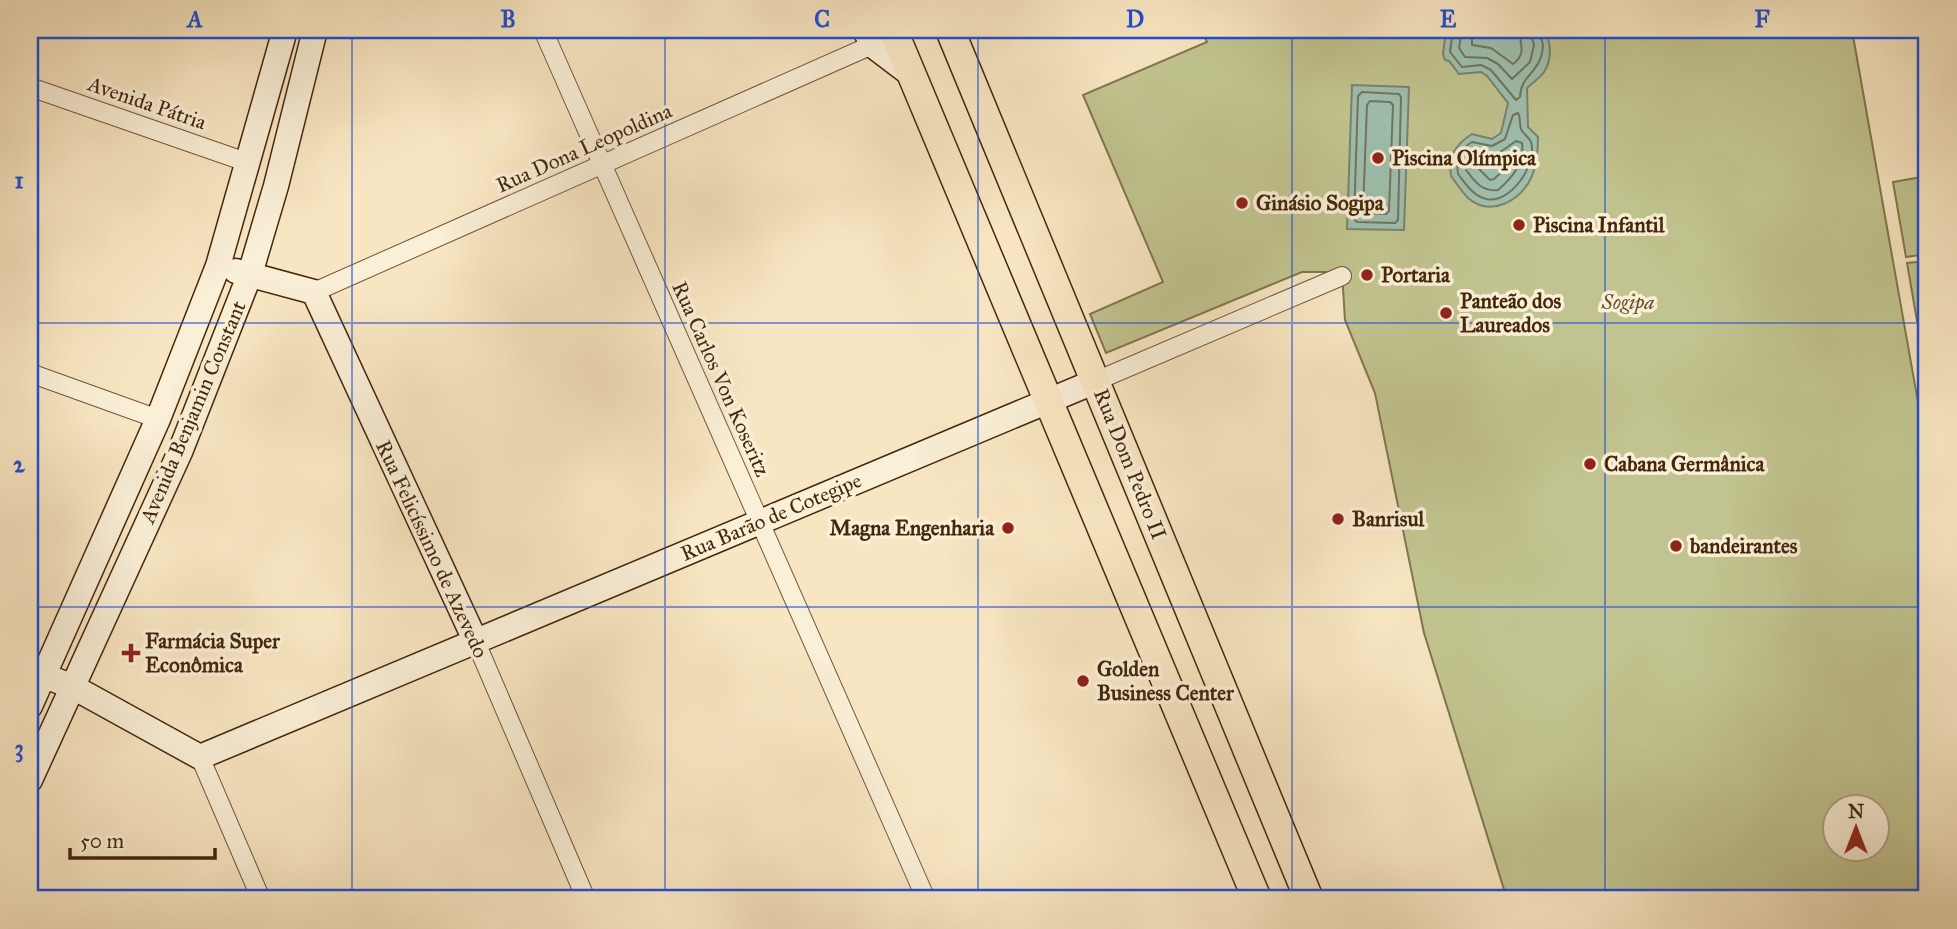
<svg xmlns="http://www.w3.org/2000/svg" width="1957" height="929" viewBox="0 0 1957 929" font-family="'IM FELL Great Primer',serif">
	<style>
		.green { fill: #c1c490; stroke: #82764e; stroke-width: 2; fill-rule: evenodd }
		.water { fill: #9ec0af; stroke: #7a836e; stroke-width: 2 }
		.lines { fill: none; stroke-linecap: round; stroke-linejoin: round }
		.shore { stroke: #71745e; stroke-width: 2 }
		.street-casing { stroke: #71573a; stroke-width: 20 }
		.secondary-casing { stroke: #44270c; stroke-width: 27 }
		.primary-casing { stroke: #44270c; stroke-width: 31 }
		.street { stroke: #faefd7; stroke-width: 18 }
		.secondary { stroke: #faefd7; stroke-width: 24 }
		.primary { stroke: #f8e6c2; stroke-width: 28 }
		.grid { fill: none; stroke: #1d4ed8; stroke-width: 2; stroke-opacity: 0.55 }
		.poi-dot { fill: #8f2418; stroke: #faefd7; stroke-width: 2.5 }
		.labels { text-anchor: middle; dominant-baseline: central; stroke-width: 7; stroke-linejoin: round; paint-order: stroke }
		.street-label { font-size: 21px; fill: #44270c; stroke: #faefd7 }
		.poi-label { font-size: 21px; font-weight: bold; fill: #44270c; stroke: #faefd7; text-anchor: start }
		.park-label { font-size: 21px; font-style: italic; fill: #634e2d; stroke: #faefd7 }
		.neatline { fill: none; stroke: #1d4ed8; stroke-width: 2.5 }
		.grid-label { font-size: 23px; text-anchor: middle; font-weight: bold; fill: #1d4ed8 }
	</style>
	<rect width="100%" height="100%" fill="#f8e6c2"/>
	<filter id="stains"><feTurbulence type="fractalNoise" baseFrequency=".00286" numOctaves="4"/><feColorMatrix values="0 0 0 0 .2 0 0 0 0 .09 0 0 0 0 .02 0 0 0 .5 -.17"/></filter>
	<radialGradient id="worn" r=".72"><stop offset=".6" stop-color="#630" stop-opacity="0"/><stop offset="1" stop-color="#630" stop-opacity=".3"/></radialGradient>
	<!-- green -->
	<path class="green" d="M1202 30H1852L1927 453V899H1507L1424 633 1375 393 1345 320 1342 272H1302L1106 353 1090 314 1163 282 1083 95 1207 42ZM1834 806H1876V848H1834Z
		M1927 176V254L1906 257 1893 182Z
		M1927 261V321H1917L1907 263Z"/>
	<!-- water -->
	<path class="water" d="M1446 30H1543C1552 40 1552 60 1544 72 1540 78 1532 83 1527 88L1528 127 1538 137C1538 150 1537 164 1532 176 1522 200 1491 218 1468 198 1462 192 1456 183 1451 176 1448 156 1456 144 1472 134L1492 139 1501 133 1508 103 1487 76 1481 72 1459 74 1449 61 1445 60 1443 54Z
		M1352 85 1409 87 1404 230 1347 229Z"/>
	<g class="lines">
		<!-- shore -->
		<path class="shore" d="M1453 30 1450 52 1462 67 1481 65 1491 70 1516 100 1520 97C1521 73 1541 74 1543 46 1543 40 1539 36 1538 30
			M1462 30 1459 48 1465 57 1487 58 1498 64 1512 79 1530 62 1534 45 1530 30
			M1472 30V45L1491 48 1513 64C1527 54 1520 44 1519 30
			M1362 92 1399 94 1401 97 1398 220 1395 223 1357 222 1354 219 1358 96Z
			M1370 101 1390 102 1393 105 1389 211 1386 214 1366 213 1363 211 1367 105Z
			M1518 113C1521 118 1519 123 1521 129 1523 134 1529 137 1531 142 1538 164 1510 205 1486 199 1473 196 1466 184 1458 174 1456 160 1460 149 1472 142L1492 146 1505 139 1513 115Z
			M1516 141 1522 143C1525 163 1512 178 1498 190 1482 192 1475 182 1466 170L1470 154 1475 151 1496 155Z
			M1482 164H1503L1506 168 1494 179 1490 180 1479 169Z"/>
		<!-- street casing -->
		<g class="street-casing">
			<path id="street" d="M543 30 926 899
				M30 87 249 163
				M314 292 872 45
				M30 373 158 419
				M1096 381 1342 276
				M475 640 586 899
				M200 757 261 899"/>
		</g>
		<!-- secondary casing -->
		<g class="secondary-casing">
			<path id="secondary" d="M865 30 872 45 913 76
				M236 271 314 292 475 640
				M30 670 73 687 200 757 1096 381
				M30 706 158 419 218 266 285 30
				M30 780 180 452 250 274 276 186 315 30"/>
		</g>
		<!-- primary casing -->
		<g class="primary-casing">
			<path id="primary" d="M893 30 1257 899
				M950 30 1309 899"/>
		</g>
		<!-- street -->
		<use href="#street" class="street"/>
		<!-- secondary -->
		<use href="#secondary" class="secondary"/>
		<!-- primary -->
		<use href="#primary" class="primary"/>
	</g>
	<!-- grid -->
	<path class="grid" d="M352 30V899M665 30V899M978 30V899M1292 30V899M1605 30V899M30 323H1927M30 607H1927"/>
	<!-- markers -->
	<g class="poi-dot">
		<circle cx="1378" cy="158" r="7"/>
		<circle cx="1242" cy="203" r="7"/>
		<circle cx="1519" cy="225" r="7"/>
		<circle cx="1367" cy="275" r="7"/>
		<circle cx="1446" cy="313" r="7"/>
		<circle cx="1590" cy="464" r="7"/>
		<circle cx="1338" cy="519" r="7"/>
		<circle cx="1008" cy="528" r="7"/>
		<circle cx="1676" cy="546" r="7"/>
		<path d="M127.5 642.5h7v7h7v7h-7v7h-7v-7h-7v-7h7z"/>
		<circle cx="1083" cy="681" r="7"/>
	</g>
	<g class="labels">
		<!-- street labels -->
		<g class="street-label">
			<text transform="translate(147 103) rotate(19)">Avenida Pátria</text>
			<text transform="translate(584 148) rotate(-24)">Rua Dona Leopoldina</text>
			<text transform="translate(721 379) rotate(66)">Rua Carlos Von Koseritz</text>
			<text transform="translate(193 412) rotate(-67)">Avenida Benjamin Constant</text>
			<text transform="translate(1130 464) rotate(68)">Rua Dom Pedro II</text>
			<text transform="translate(771 517) rotate(-23)">Rua Barão de Cotegipe</text>
			<text transform="translate(432 549) rotate(65)">Rua Felicíssimo de Azevedo</text>
		</g>
		<!-- poi labels -->
		<g class="poi-label">
			<text x="1392" y="158">Piscina Olímpica</text>
			<text x="1256" y="203">Ginásio Sogipa</text>
			<text x="1533" y="225">Piscina Infantil</text>
			<text x="1381" y="275">Portaria</text>
			<text x="1460" y="301">Panteão dos<tspan x="1460" dy="24">Laureados</tspan></text>
			<text x="1604" y="464">Cabana Germânica</text>
			<text x="1352" y="519">Banrisul</text>
			<text x="994" y="528" text-anchor="end">Magna Engenharia</text>
			<text x="1690" y="546">bandeirantes</text>
			<text x="145" y="641">Farmácia Super<tspan x="145" dy="24">Econômica</tspan></text>
			<text x="1097" y="669">Golden<tspan x="1097" dy="24">Business Center</tspan></text>
		</g>
		<!-- park labels -->
		<g class="park-label">
			<text x="1628" y="302">Sogipa</text>
		</g>
	</g>
	<!-- margin -->
	<rect width="1957" height="929" fill="none" stroke="#f8e6c2" stroke-width="77"/>
	<!-- north arrow -->
	<g transform="translate(1856 828)"><circle r="33" fill="#faefd7" stroke="#b19f86" stroke-width="2"/>
	<path d="M0-5L12 26L0 18L-12 26Z" fill="#8f2418"/>
	<text y="-10" font-size="19" font-weight="bold" text-anchor="middle" fill="#44270c">N</text>
	</g>
	<!-- scale -->
	<path d="M70 848v10h145v-10" fill="none" stroke="#44270c" stroke-width="3.5"/>
	<text x="80" y="848" font-size="21" fill="#44270c" stroke="#faefd7" stroke-width="5" paint-order="stroke">50 m</text>
	<rect x="38" y="38" width="1880" height="852" class="neatline"/>
	<g class="grid-label">
		<text x="195" y="27">A</text>
		<text x="508" y="27">B</text>
		<text x="822" y="27">C</text>
		<text x="1135" y="27">D</text>
		<text x="1448" y="27">E</text>
		<text x="1762" y="27">F</text>
		<text x="19" y="188">1</text>
		<text x="19" y="472">2</text>
		<text x="19" y="756">3</text>
	</g>
	<rect width="100%" height="100%" filter="url(#stains)"/>
	<rect width="100%" height="100%" fill="url(#worn)"/>
</svg>
